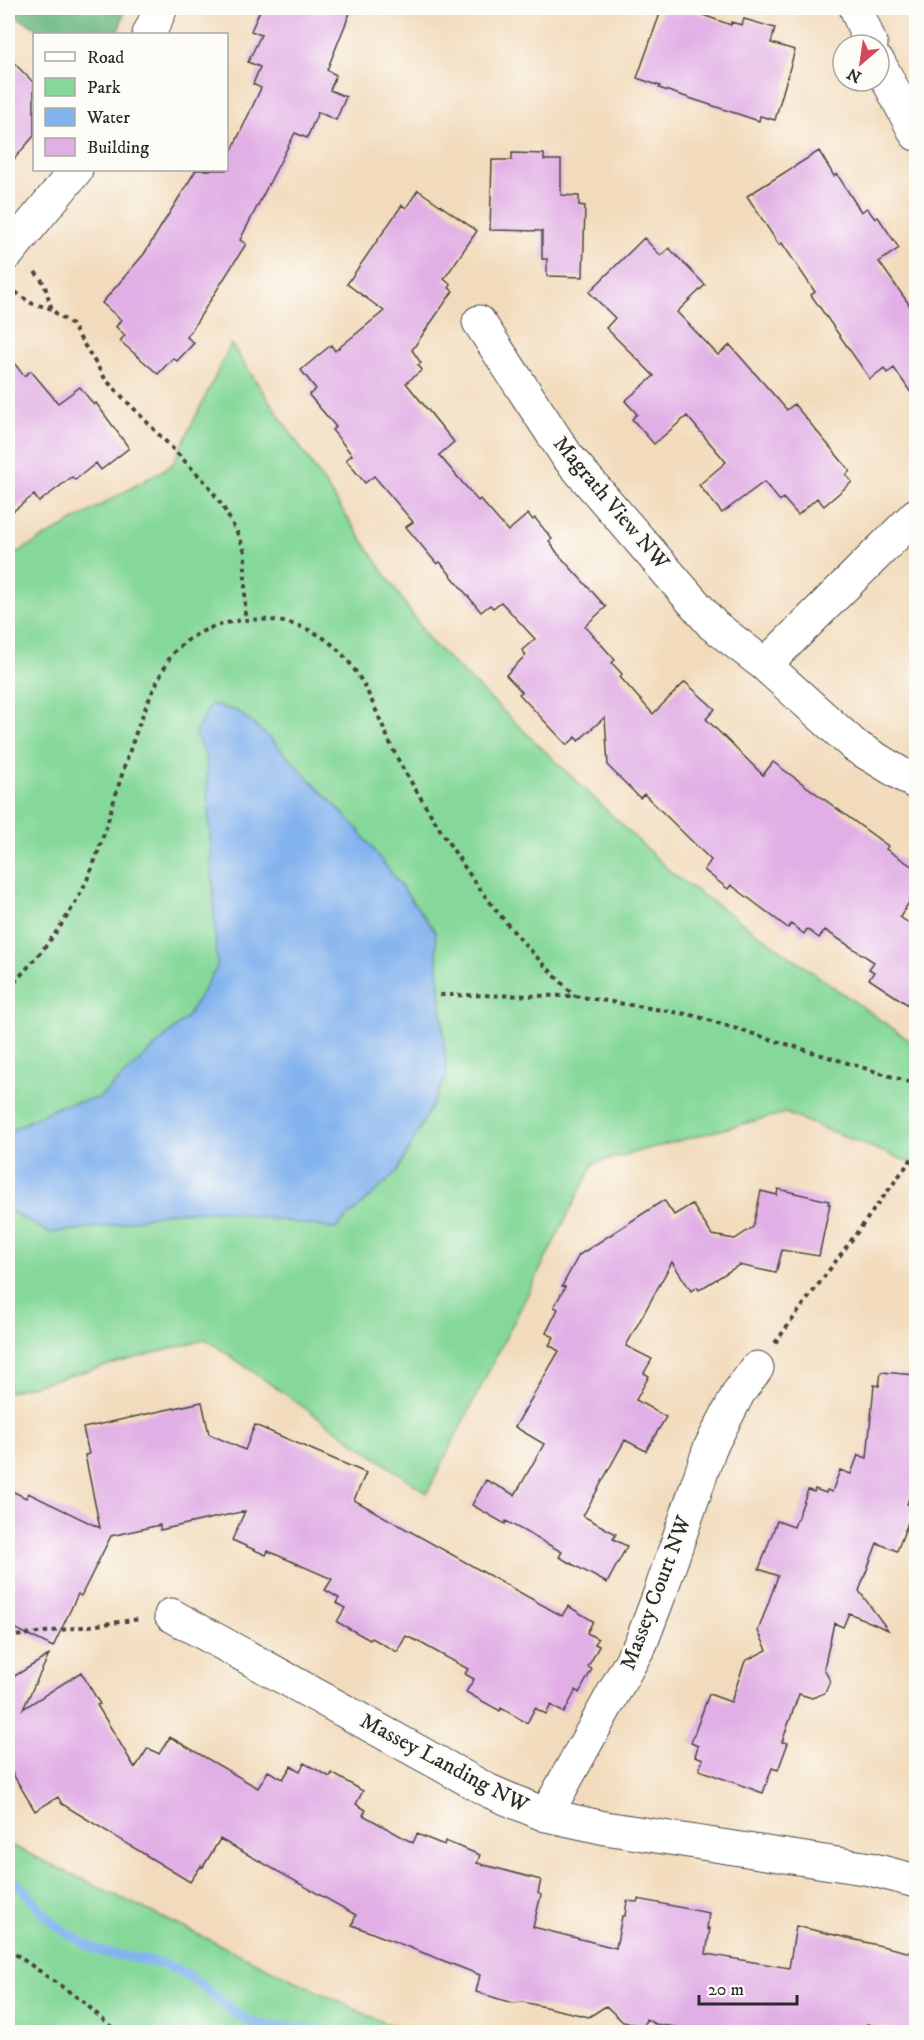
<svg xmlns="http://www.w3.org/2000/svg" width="924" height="2040" viewBox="0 0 924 2040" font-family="'IM FELL DW Pica',serif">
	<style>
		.green { fill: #85d899; stroke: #588262; stroke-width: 1.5 }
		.forest { fill: #6cb881; stroke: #4c7256; stroke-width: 1.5 }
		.water { fill: #83b3ee; stroke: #576f8c; stroke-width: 1.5 }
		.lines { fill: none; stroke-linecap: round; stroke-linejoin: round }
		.stream { stroke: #83b3ee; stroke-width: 10 }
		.building { fill: #e1afe5 }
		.minor-casing { stroke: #494541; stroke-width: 35 }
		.path { stroke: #494541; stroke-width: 4; stroke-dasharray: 4.5 4.5; stroke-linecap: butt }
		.minor { stroke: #fff; stroke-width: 33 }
		.labels { text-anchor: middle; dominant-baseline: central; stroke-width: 6; stroke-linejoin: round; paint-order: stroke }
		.street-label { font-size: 22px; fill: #2b2b2b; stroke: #fdfcf7 }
	</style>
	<rect width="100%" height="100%" fill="#fdfcf7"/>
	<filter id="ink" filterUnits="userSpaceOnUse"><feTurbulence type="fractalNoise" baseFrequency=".0167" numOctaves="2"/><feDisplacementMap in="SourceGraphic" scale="12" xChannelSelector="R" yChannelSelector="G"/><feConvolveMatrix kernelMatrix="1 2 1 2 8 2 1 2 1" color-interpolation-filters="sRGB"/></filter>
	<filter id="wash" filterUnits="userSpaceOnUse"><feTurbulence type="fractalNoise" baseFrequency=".008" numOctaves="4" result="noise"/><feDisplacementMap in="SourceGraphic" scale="24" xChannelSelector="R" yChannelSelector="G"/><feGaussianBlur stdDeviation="1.35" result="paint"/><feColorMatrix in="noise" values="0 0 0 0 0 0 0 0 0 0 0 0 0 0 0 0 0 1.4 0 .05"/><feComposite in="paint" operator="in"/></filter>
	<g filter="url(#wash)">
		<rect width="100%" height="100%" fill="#f2dbbc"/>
		<!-- green -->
		<path class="green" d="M231 344 430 641 674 875 916 1045V1165L785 1113 594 1163 427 1493 206 1339 8 1392V558L172 465Z
			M8 1844 384 2023 432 2032H8Z"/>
		<!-- forest -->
		<path class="forest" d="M8 8H125L118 34H47L8 12Z"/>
		<!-- water -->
		<path class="water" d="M211 704 237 711 269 737 357 828 435 931 447 1076 397 1172 335 1229 223 1211 171 1212 109 1226 49 1233 8 1210V1132L59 1106 99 1098 187 1017 217 967 206 758 195 733Z"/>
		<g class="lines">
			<!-- stream -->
			<path class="stream" d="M8 1877C30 1890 40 1916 63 1930 74 1937 86 1946 98 1950 121 1958 146 1958 169 1966 203 1979 223 2011 256 2024 266 2028 276 2027 287 2027 299 2027 312 2030 323 2032"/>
		</g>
		<g id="blocks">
			<!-- building -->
			<path class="building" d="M261 8H352L327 70 336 75 330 90 346 97 336 120 318 112 307 138 295 133 240 240 246 244 187 337 194 343 177 361 173 358 158 374 120 341 125 335 116 327 121 320 102 303 144 254 196 170H226V163L261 88 253 84 260 67 248 62 261 35 251 31Z
				M662 8H683L731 25V22L742 25 744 19 775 28 771 43 795 50 775 120 760 116 759 121 659 88 660 86 637 78Z
				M8 57 34 83V136L8 166Z
				M819 151 834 176 837 174 861 212 867 208 875 219 878 217 899 248 879 262 916 314V400L894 368 887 373 884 368 870 379 811 295 815 292 782 243 779 245 747 196Z
				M512 153 544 154V160H561V195L579 196V205L585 206 583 277 547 276V259H542V231L490 230 492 160H512Z
				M418 190 477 231 444 279 451 285 449 288 453 291 412 350 421 363 418 365 422 370 406 383 454 442 439 455 478 501 480 499 508 531 528 514 533 520 535 518 552 539 549 541 558 554 606 607 585 626 615 660 612 663 622 674 620 677 653 714 685 682 715 709 706 719 763 775 773 762 888 846 886 849 916 869V891L900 917 916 928V1010L869 979 874 972 869 969 874 962 825 930 819 938 807 929 804 934 791 924 788 928 731 885 728 889 704 870 711 860 644 794 640 798 608 766 605 717 578 741 576 737 567 745 519 694 522 692 506 675 526 655 522 650 535 639 501 602 493 608 490 605 481 612 440 562 437 564 406 527 413 522 374 476 365 483 346 460 352 455 332 430 336 427 309 395 316 389 301 370 331 345 335 351 384 311 347 284 402 205 406 208Z
				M644 238 661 256 669 248 705 285 677 312 718 355 730 345 787 410 794 404 850 471 846 475 852 482 824 506 817 498 798 515 783 498 780 501 764 482 722 513 699 485 726 462 687 416 654 444 632 419 637 414 625 401 654 376 606 328 615 318 589 292Z
				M8 355 24 376 31 371 58 403 80 387 94 405 96 403 129 448 101 470 96 463 75 480 72 477 39 502 34 495 8 515Z
				M778 1189 829 1201 828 1204H830L819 1256 782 1250 776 1273 739 1265 699 1290 697 1287 691 1291 672 1262 626 1346 652 1359 644 1373 649 1376 636 1400 666 1417 646 1451 625 1440 583 1516 616 1534 613 1539 627 1546 607 1583 559 1557 562 1552 506 1521 505 1524 472 1505 486 1480 515 1495 544 1444 515 1427 559 1351 549 1345 554 1337 546 1333 558 1309 554 1307 565 1287 562 1286 579 1255 664 1200 674 1215 692 1204 712 1235 735 1239 753 1227 761 1191 777 1195Z
				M881 1372 916 1375V1478L907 1504 914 1507 897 1551 877 1543 859 1591 888 1630 849 1613 843 1627 834 1623 824 1668 830 1681 825 1693 812 1698 799 1694 782 1742 788 1743 778 1770 772 1768 763 1793 699 1770 703 1759 695 1756 698 1746 691 1743 709 1694 731 1702 745 1661 767 1650 758 1631 778 1576 759 1569 777 1521 794 1527 808 1490 814 1492 815 1489 826 1493 827 1490 832 1492 840 1470 851 1474 858 1455 867 1458 874 1385 879 1386Z
				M202 1402 209 1434 245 1450 255 1425 366 1473 354 1500 562 1616 568 1606 593 1621 587 1633 598 1639 595 1644 599 1646 588 1667 592 1669 579 1693 576 1690 564 1713 551 1705 546 1714 535 1708 527 1723 501 1708 500 1711 466 1692 474 1679 465 1674 468 1669 417 1641 406 1636 397 1652 372 1638 370 1640 337 1622 345 1608 336 1603 339 1598 325 1590 332 1579 268 1551 266 1555 232 1540 245 1511 160 1530V1525L111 1536 81 1596 78 1594 53 1647 8 1625V1489L26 1498 28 1493 100 1528 85 1455 89 1454 83 1428Z
				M49 1655 23 1709 81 1672 100 1704 97 1705 135 1768 148 1748 159 1754 170 1737 258 1788 268 1771 283 1779 291 1766 300 1771 304 1763 330 1777 332 1773 363 1791 356 1804 366 1810 363 1815 413 1843 417 1834 444 1845 445 1841 480 1855 477 1863 541 1880 538 1893 541 1895 533 1927 616 1948 622 1916H625L627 1901 637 1902 638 1899 709 1913 707 1929 710 1928 706 1954 789 1968 796 1926 916 1954V2032H903L867 2024 865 2032H695L696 2030 655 2024 646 2019 644 2026 623 2022 606 2006 589 2017 523 2002 512 2003 476 1992 480 1975 352 1925 356 1915 220 1839 203 1867 201 1866 190 1882 62 1804 58 1797 35 1811 8 1766V1680Z"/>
		</g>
	</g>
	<g filter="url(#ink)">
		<use href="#blocks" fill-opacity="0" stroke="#494541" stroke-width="1.5"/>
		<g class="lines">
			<!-- minor casing -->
			<g class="minor-casing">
				<path id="minor" d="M856 8 871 45
					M149 34 161 8
					M879 63 916 134
					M8 253 76 170
					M479 322 567 456 713 625 765 665 855 746 916 783
					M765 665 916 515
					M171 1615 489 1791 546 1815 605 1828 870 1869 916 1881
					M546 1815 641 1643 660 1593 710 1448 739 1392 757 1368"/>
			</g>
			<!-- path -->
			<path class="path" d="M35 272 44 283 52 310 72 325 106 380 208 485 223 507 239 536 245 552V619
				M8 287 31 303 52 309
				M8 989C38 957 67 923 86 882 96 861 102 839 109 817 124 768 138 719 161 674 165 667 169 658 174 652 211 612 287 609 329 642 370 674 379 729 405 772 436 823 466 874 504 920 526 947 550 971 575 996
				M440 995 575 996 692 1015 916 1084
				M775 1343 916 1153
				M8 1637 141 1619
				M8 1949 81 2000 117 2032"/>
			<!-- minor -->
			<use href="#minor" class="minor"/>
		</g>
	</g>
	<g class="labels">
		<!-- street labels -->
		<g class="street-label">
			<text transform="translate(611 503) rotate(50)">Magrath View NW</text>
			<text transform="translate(656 1593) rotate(-69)">Massey Court NW</text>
			<text transform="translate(444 1763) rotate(28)">Massey Landing NW</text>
		</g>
	</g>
	<!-- margin -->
	<rect width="924" height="2040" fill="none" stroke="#fdfcf7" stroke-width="30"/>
	<!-- legend -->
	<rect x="33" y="33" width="195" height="138" fill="#fdfcf7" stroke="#a9a8a5" stroke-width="1.5"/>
	<rect x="45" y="52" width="30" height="9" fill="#ffffff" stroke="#a9a8a5" stroke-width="1.5"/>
	<text x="87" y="63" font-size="18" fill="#2b2b2b">Road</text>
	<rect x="45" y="78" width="30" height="18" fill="#85d899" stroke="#a9a8a5" stroke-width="1.5"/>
	<text x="87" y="93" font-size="18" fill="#2b2b2b">Park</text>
	<rect x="45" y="108" width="30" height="18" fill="#83b3ee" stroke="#a9a8a5" stroke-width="1.5"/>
	<text x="87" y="123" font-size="18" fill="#2b2b2b">Water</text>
	<rect x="45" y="138" width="30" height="18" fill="#e1afe5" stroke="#a9a8a5" stroke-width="1.5"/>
	<text x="87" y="153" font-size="18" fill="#2b2b2b">Building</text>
	<!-- north arrow -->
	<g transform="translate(861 63) rotate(209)"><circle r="28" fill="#fdfcf7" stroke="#a9a8a5" stroke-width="1.5"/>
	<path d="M0-4.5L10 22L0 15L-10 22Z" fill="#d1495b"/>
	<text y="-9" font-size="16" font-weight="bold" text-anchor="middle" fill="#2b2b2b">N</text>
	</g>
	<!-- scale -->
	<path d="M699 1995v9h98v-9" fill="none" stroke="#2b2b2b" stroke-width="3"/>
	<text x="708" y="1995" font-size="18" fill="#2b2b2b" stroke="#fdfcf7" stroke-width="4.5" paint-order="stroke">20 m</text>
</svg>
